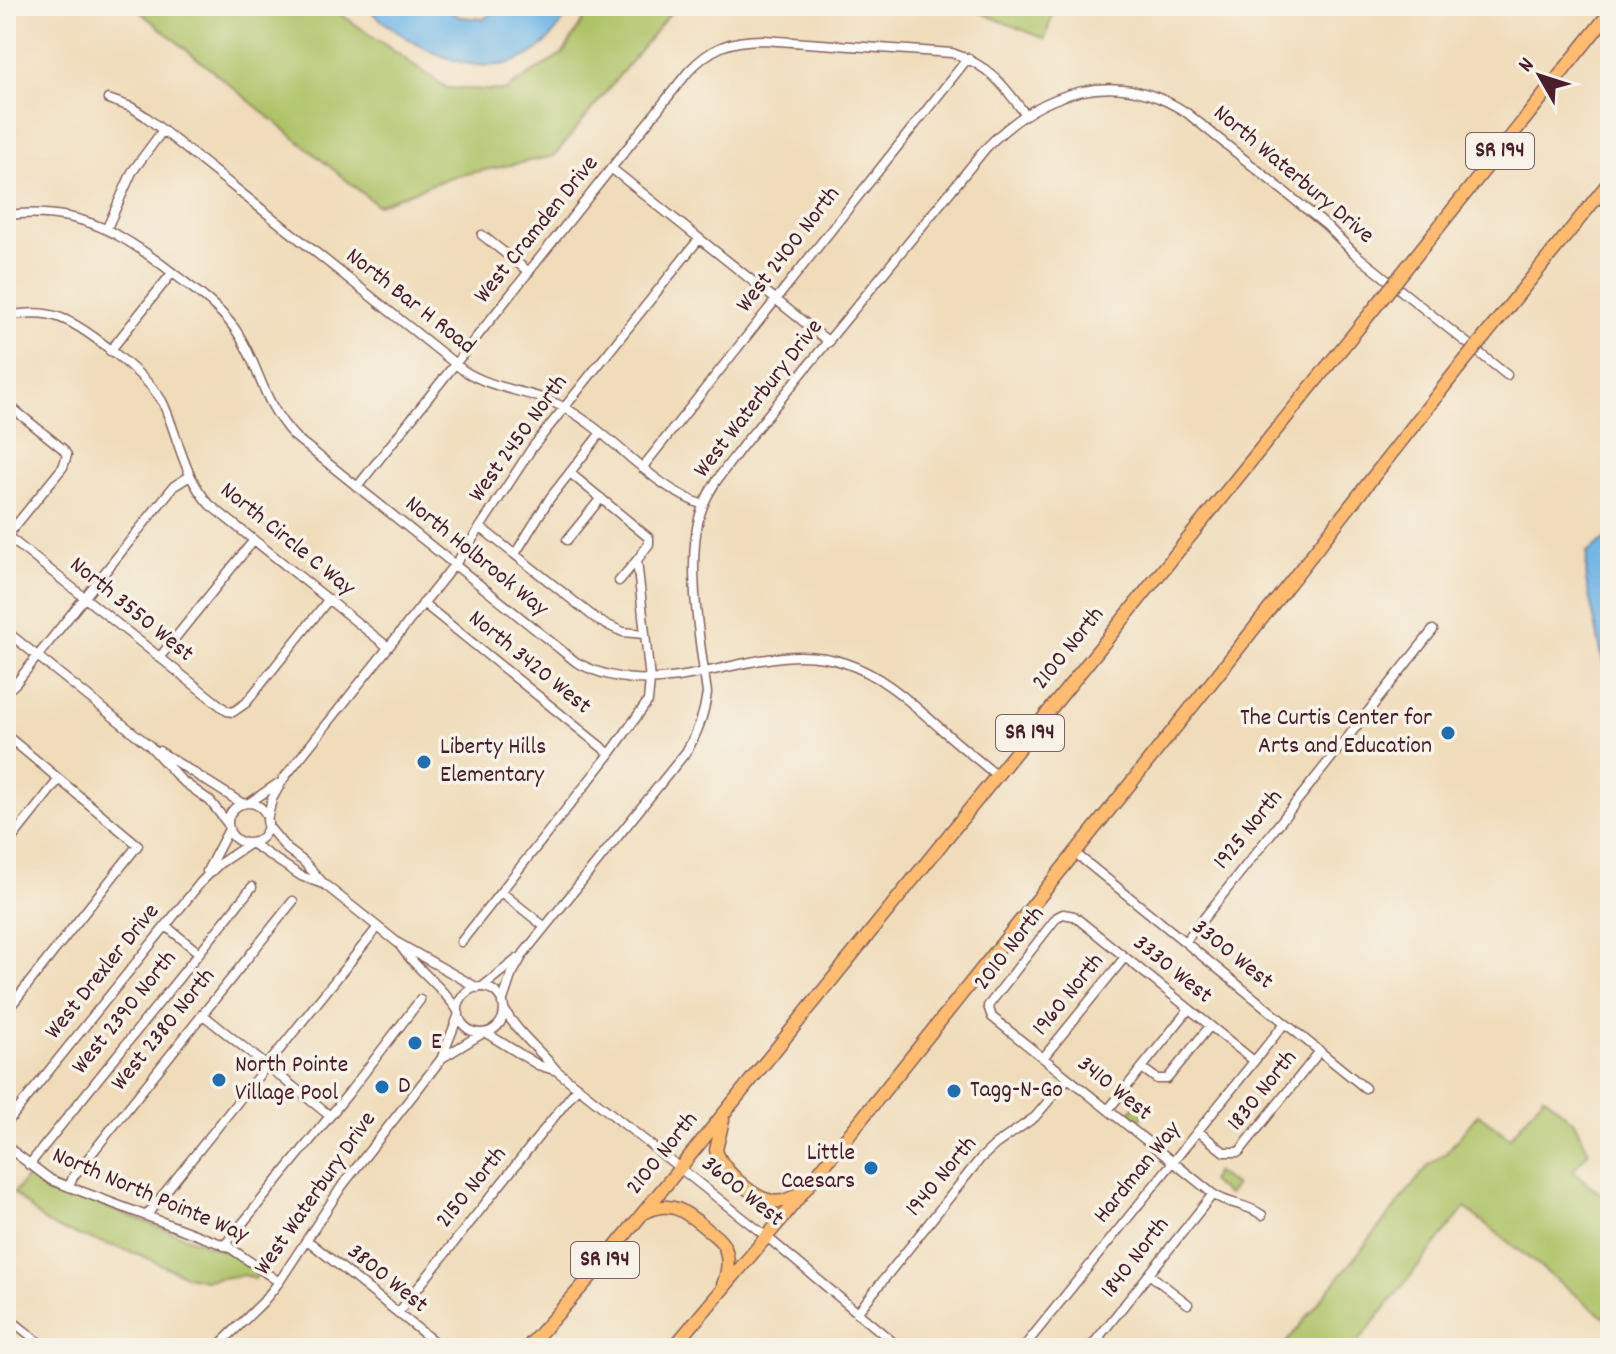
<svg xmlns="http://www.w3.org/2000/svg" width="1616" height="1354" viewBox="0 0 1616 1354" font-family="Dekko,sans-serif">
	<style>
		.green { fill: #aec266; stroke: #7c7048; stroke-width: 2 }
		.water { fill: #70b7e7; stroke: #5d6b89; stroke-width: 2 }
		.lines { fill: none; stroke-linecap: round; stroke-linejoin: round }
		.minor-casing { stroke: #84615d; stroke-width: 11 }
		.highway-casing { stroke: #84615d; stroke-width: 15 }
		.minor { stroke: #fff; stroke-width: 8 }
		.highway { stroke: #fdbc70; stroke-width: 12 }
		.highway-bridge-casing { stroke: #84615d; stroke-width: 15; stroke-linecap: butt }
		.highway-bridge { stroke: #fdbc70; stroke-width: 12 }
		.poi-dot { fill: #1f6fb2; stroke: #f7f3e8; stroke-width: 3 }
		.labels { text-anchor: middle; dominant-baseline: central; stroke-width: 7; stroke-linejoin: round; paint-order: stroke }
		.shield { fill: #f7f3e8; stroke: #7e5f64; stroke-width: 2 }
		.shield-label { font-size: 22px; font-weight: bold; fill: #4a1f2b }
		.street-label { font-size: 24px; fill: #4a1f2b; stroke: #f7f3e8 }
		.poi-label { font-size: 24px; fill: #4a1f2b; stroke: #f7f3e8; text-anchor: start }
	</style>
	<rect width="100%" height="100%" fill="#f7f3e8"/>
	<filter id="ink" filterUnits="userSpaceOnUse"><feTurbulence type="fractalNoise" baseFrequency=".0125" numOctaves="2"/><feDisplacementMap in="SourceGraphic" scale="16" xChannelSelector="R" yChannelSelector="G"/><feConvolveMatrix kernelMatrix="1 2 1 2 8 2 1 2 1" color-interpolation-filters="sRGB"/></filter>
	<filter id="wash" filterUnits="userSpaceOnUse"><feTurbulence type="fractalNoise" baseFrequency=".006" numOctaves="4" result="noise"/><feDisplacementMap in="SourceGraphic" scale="32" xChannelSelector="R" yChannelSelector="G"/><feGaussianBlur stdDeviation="1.8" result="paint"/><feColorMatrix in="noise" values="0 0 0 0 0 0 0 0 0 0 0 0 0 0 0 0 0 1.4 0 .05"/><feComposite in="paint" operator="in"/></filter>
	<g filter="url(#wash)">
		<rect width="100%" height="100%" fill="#f0dcba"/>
		<!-- green -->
		<path class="green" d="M133 6H329L447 88 504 91 563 53 592 6H676L554 156 451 177 377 205Z
			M964 6H1055L1045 39Z
			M1544 1096 1574 1122 1589 1151 1573 1171 1610 1202V1322L1465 1208 1353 1348H1282L1429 1165 1447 1152 1478 1114 1510 1138Z
			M1142 1097 1152 1104 1137 1123 1128 1115Z
			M1216 1172 1235 1186 1228 1195 1210 1181Z
			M30 1173 58 1189 236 1256 259 1273 255 1278 244 1275 206 1280 186 1276 138 1254 59 1229 45 1222 14 1193Z"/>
		<!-- water -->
		<path class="water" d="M364 6H441L460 17 483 19 505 6H573C565 18 554 36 542 46 485 93 411 46 364 6Z
			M1610 536V693L1586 581 1587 553Z"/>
	</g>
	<g filter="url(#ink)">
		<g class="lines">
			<!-- minor casing -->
			<g class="minor-casing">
				<path id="minor" d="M108 99 131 107 145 116 463 370C495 391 533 390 567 409 616 437 649 485 703 505
					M611 168 829 342
					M6 215C83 206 124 235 182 280 203 296 225 312 239 335 261 371 262 401 294 436L576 662C670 713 756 633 845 663 884 676 910 702 940 728 958 744 977 759 996 775
					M107 228 132 172 163 130
					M482 235 529 272
					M6 316C25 313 43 311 61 318 87 328 153 380 164 405 179 440 184 477 210 505L388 647
					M110 351 172 273
					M6 403 63 449 67 455 63 467 7 536
					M642 468 968 58
					M357 487 688 72C710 48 730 40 763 40L952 53C989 65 1003 84 1025 114
					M480 527 599 621 623 632 644 634
					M6 535 227 711 233 712 246 703 329 599
					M567 540 601 498
					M515 554 550 498 600 434
					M619 581 637 560
					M423 603 610 754
					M6 631 150 746 181 780 210 801 228 824
					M159 658 254 540
					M6 692 16 683 174 486 190 476
					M6 735 138 845 6 1012
					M159 751 243 804
					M249 803 277 784
					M228 823a20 20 0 1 1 40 0a20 20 0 1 1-40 0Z
					M267 820 272 799 284 778 462 555 532 448 699 239
					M267 825 287 849 303 861 324 884 398 943 478 988
					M251 843 301 876 323 884
					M6 846 59 779
					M1075 853 1365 1088
					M207 871 229 829
					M501 892 545 927
					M166 926 199 953
					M461 942 610 754 648 701 650 680 637 560 649 544V538L570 473
					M1185 942 1433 630
					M401 947C418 971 442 986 458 1011
					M482 987 517 959
					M458 1010a23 23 0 1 1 46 0a23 23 0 1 1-46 0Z
					M502 1003 511 976 524 953 686 752C698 733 704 716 707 693 700 642 684 553 703 506 712 483 730 463 744 444L986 148C1041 91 1116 66 1187 113L1327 226 1354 253 1507 375
					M504 1009C518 1034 539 1049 557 1071L767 1237 900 1348
					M202 1014 330 1116
					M486 1033 538 1065 554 1070
					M442 1057 459 1014
					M1043 1058 1125 957
					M1254 1061 1074 916 1063 914 1057 917 988 1006 992 1017 1213 1194C1228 1205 1246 1203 1262 1215
					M1142 1068 1157 1079H1167L1210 1026
					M1108 1110 1189 1009
					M6 1124 201 882 219 864 249 844
					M1198 1131 1224 1152H1239L1320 1051
					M6 1146 51 1180 229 1247 279 1282
					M29 1165 252 887
					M69 1187 73 1177 293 901
					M146 1216 378 927
					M307 1240 442 1348
					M224 1246 348 1094 420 1000
					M1149 1274 1188 1304
					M398 1313 578 1087
					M857 1313 980 1159 995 1145 1035 1117 1068 1078
					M6 1316 46 1348
					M1098 1338 1111 1348
					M216 1348 263 1302 279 1282 342 1186 442 1058 483 1033
					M1023 1348 1285 1023
					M1090 1348 1213 1194"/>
			</g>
			<!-- highway casing -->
			<g class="highway-casing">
				<path id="highway" d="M1407 267 1610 12
					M1485 336 1610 181
					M723 1120 716 1150C721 1168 753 1199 773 1201 782 1203 790 1199 798 1194
					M646 1212C672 1198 688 1214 708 1230 714 1235 722 1240 725 1248 730 1260 727 1274 723 1285
					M527 1348 594 1273 692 1153 1381 300
					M673 1348 779 1222 1227 663 1457 370"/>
			</g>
			<!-- minor -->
			<use href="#minor" class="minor"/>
			<!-- highway -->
			<use href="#highway" class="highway"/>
			<!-- highway-bridge casing -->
			<g class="highway-bridge-casing">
				<path id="highway-bridge" d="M1381 300 1407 267
					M1457 370 1485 336"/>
			</g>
			<!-- highway-bridge -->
			<use href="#highway-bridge" class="highway-bridge"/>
		</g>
	</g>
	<!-- markers -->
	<g class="poi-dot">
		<circle cx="1448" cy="733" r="8"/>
		<circle cx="424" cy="762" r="8"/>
		<circle cx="415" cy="1043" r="8"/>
		<circle cx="219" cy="1080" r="8"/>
		<circle cx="382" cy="1087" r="8"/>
		<circle cx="954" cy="1091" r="8"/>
		<circle cx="871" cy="1168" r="8"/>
	</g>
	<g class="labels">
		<!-- shield labels -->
		<g class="shield">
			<rect x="1466" y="133" width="68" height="36" rx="6"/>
			<rect x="996" y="715" width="68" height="36" rx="6"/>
			<rect x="571" y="1242" width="68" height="36" rx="6"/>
		</g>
		<g class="shield-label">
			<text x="1500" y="151">SR 194</text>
			<text x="1030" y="733">SR 194</text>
			<text x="605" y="1260">SR 194</text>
		</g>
		<!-- street labels -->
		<g class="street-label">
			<text transform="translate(1293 175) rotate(40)">North Waterbury Drive</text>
			<text transform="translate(537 230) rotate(-51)">West Cramden Drive</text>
			<text transform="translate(789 250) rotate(-52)">West 2400 North</text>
			<text transform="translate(410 302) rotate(38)">North Bar H Road</text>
			<text transform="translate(759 399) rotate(-52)">West Waterbury Drive</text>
			<text transform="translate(519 439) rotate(-54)">West 2450 North</text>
			<text transform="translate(287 540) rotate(39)">North Circle C Way</text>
			<text transform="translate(476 557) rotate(39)">North Holbrook Way</text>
			<text transform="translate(131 610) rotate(39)">North 3550 West</text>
			<text transform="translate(1069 649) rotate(-51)">2100 North</text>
			<text transform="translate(529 663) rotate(39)">North 3420 West</text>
			<text transform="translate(1249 830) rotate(-51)">1925 North</text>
			<text transform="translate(1010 949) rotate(-52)">2010 North</text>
			<text transform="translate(1232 955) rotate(39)">3300 West</text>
			<text transform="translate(1172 970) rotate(39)">3330 West</text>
			<text transform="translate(103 972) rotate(-51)">West Drexler Drive</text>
			<text transform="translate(1069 995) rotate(-51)">1960 North</text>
			<text transform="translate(125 1013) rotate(-51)">West 2390 North</text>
			<text transform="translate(164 1030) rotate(-51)">West 2380 North</text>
			<text transform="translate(1114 1089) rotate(39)">3410 West</text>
			<text transform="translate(1263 1091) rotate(-51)">1830 North</text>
			<text transform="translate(663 1154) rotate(-51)">2100 North</text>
			<text transform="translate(1138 1173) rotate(-51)">Hardman Way</text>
			<text transform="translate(942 1177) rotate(-50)">1940 North</text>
			<text transform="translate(472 1188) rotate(-51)">2150 North</text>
			<text transform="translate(742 1192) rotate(39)">3600 West</text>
			<text transform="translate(316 1194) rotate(-55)">West Waterbury Drive</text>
			<text transform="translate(150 1196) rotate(23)">North North Pointe Way</text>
			<text transform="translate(1136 1258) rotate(-52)">1840 North</text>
			<text transform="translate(387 1279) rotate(39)">3800 West</text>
		</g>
		<!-- poi labels -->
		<g class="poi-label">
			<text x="1432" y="719" text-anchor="end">The Curtis Center for<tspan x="1432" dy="28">Arts and Education</tspan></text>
			<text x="440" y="748">Liberty Hills<tspan x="440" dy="28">Elementary</tspan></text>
			<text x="431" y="1043">E</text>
			<text x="235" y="1066">North Pointe<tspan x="235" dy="28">Village Pool</tspan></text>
			<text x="398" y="1087">D</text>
			<text x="970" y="1091">Tagg-N-Go</text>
			<text x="855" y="1154" text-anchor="end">Little<tspan x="855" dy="28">Caesars</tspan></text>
		</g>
	</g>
	<!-- margin -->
	<rect width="1616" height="1354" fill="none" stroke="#f7f3e8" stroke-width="32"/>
	<!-- north arrow -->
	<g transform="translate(1540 76) rotate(309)" stroke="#f7f3e8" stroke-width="6" paint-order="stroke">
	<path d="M0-6L14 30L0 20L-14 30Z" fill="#4a1f2b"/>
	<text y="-12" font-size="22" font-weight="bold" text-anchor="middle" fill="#4a1f2b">N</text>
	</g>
</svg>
